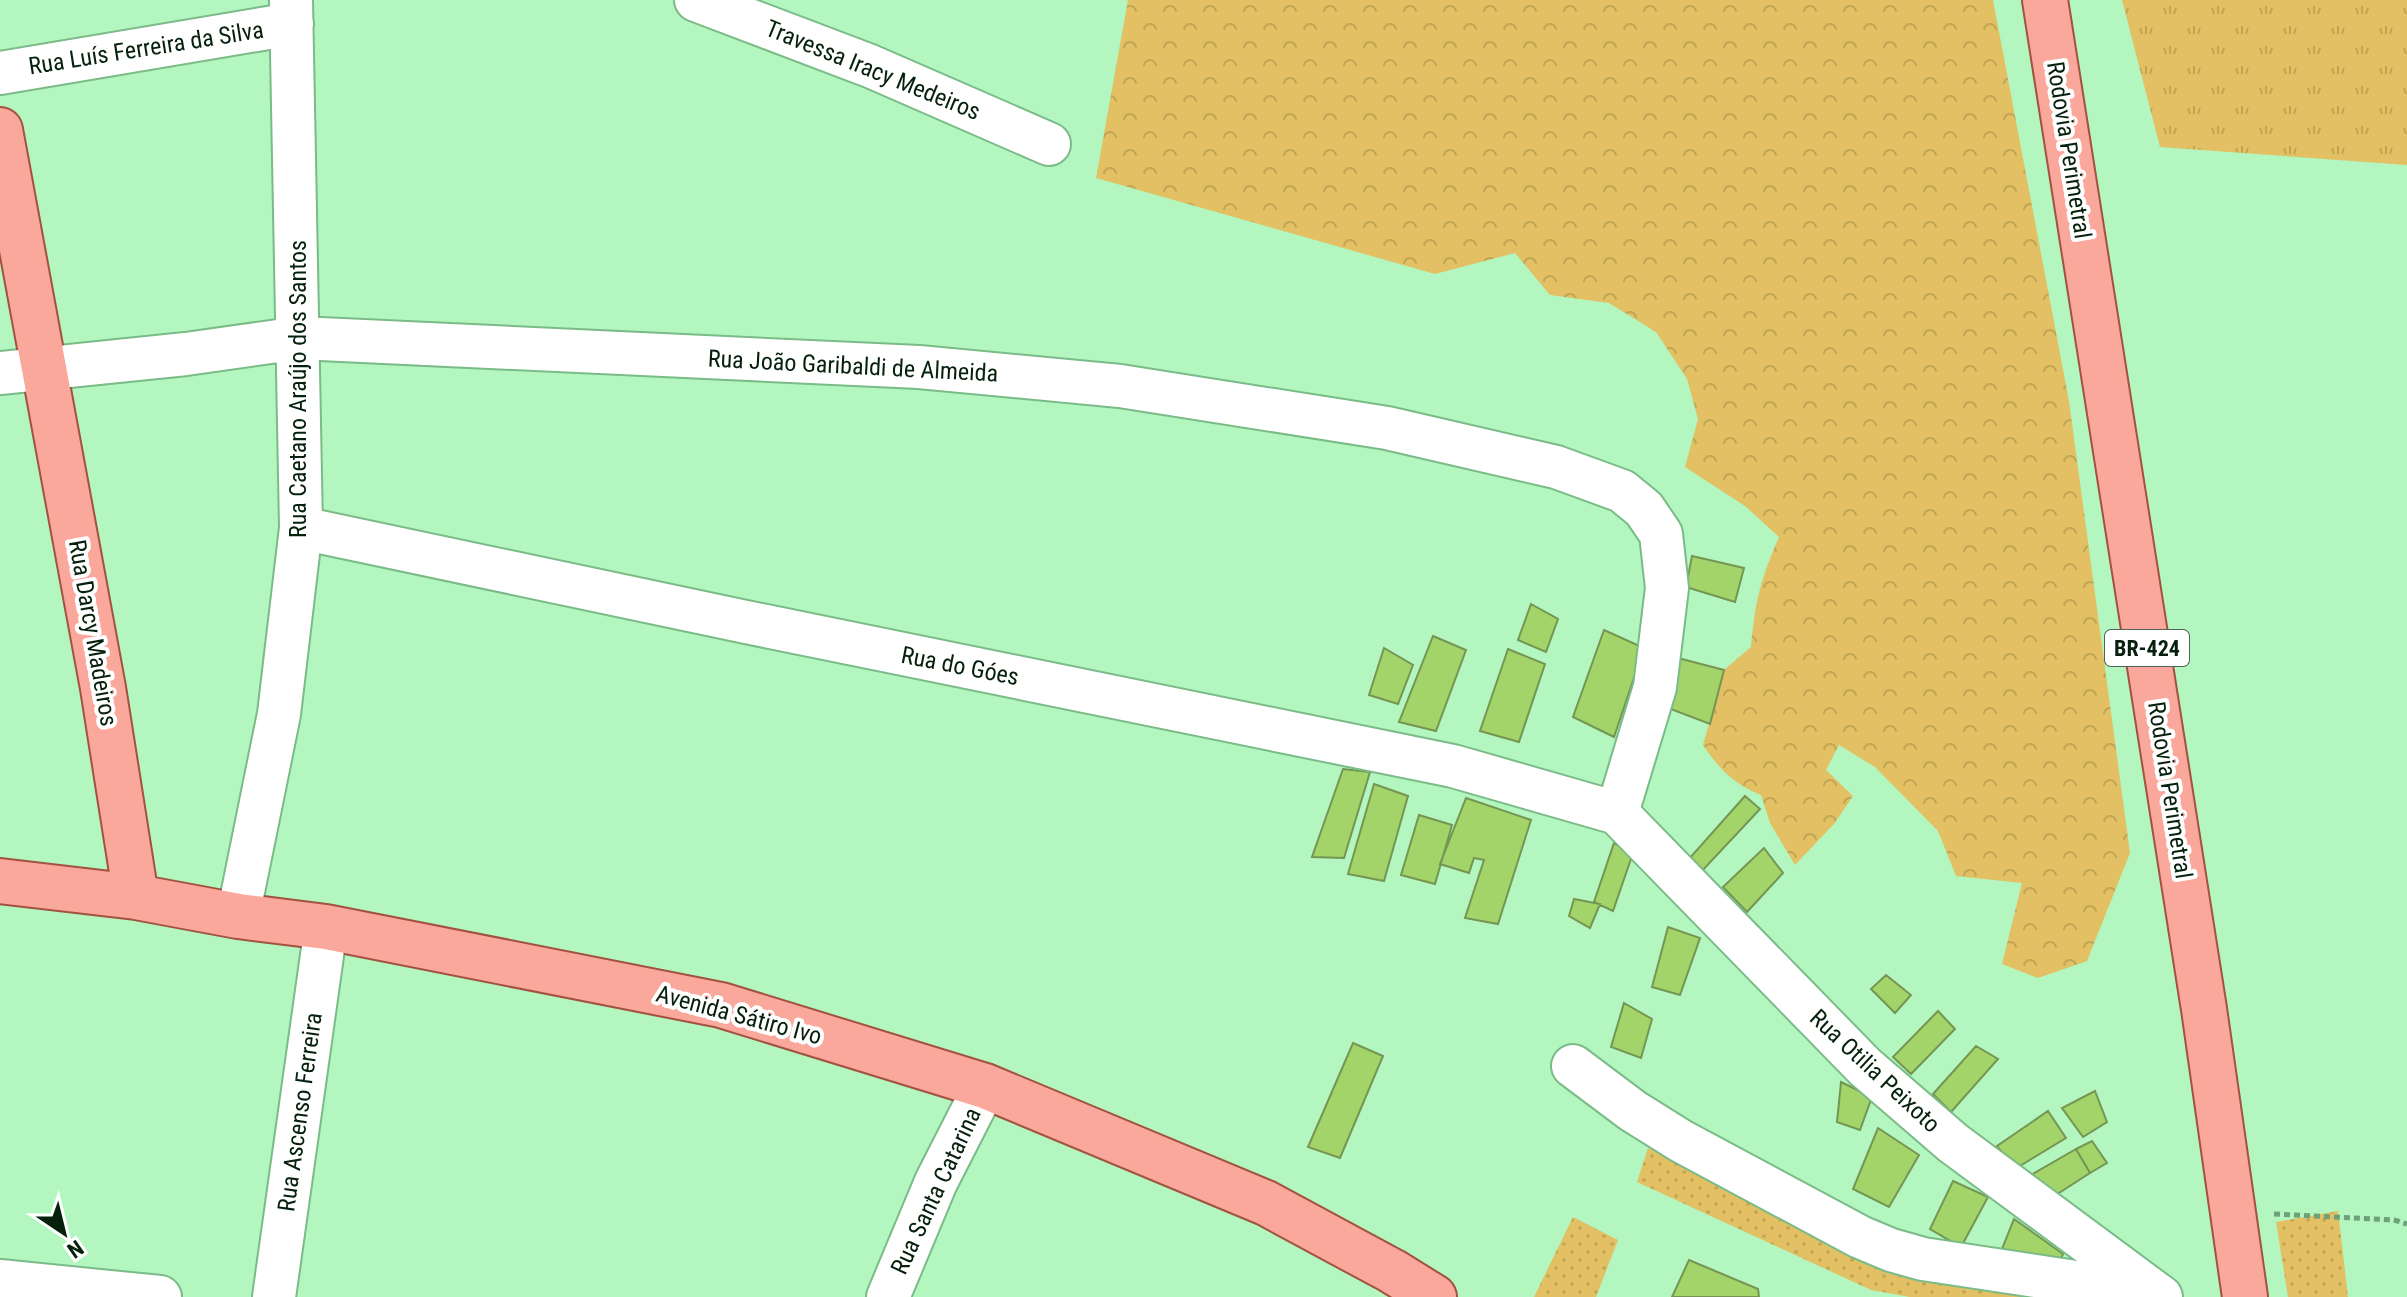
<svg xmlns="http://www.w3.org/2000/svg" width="2407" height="1297" viewBox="0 0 2407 1297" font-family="'Roboto Condensed',sans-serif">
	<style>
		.grass { fill: url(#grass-dots) }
		.forest { fill: url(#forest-crowns) }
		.park { fill: url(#park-tufts) }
		.building { fill: #a2d469; stroke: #759552; stroke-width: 2 }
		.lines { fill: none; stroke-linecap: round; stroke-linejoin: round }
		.minor-casing { stroke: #7abb87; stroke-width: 46 }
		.major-casing { stroke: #a2523f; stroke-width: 48 }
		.path { stroke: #6ea179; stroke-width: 5; stroke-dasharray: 6 4; stroke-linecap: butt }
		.minor { stroke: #fff; stroke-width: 42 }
		.major { stroke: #faa79c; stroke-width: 44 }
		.labels { text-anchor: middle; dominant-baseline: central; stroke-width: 8; stroke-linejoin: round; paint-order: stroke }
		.shield { fill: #fff; stroke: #506355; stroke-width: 2 }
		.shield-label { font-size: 22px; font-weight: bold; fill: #05200c }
		.street-label { font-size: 24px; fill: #05200c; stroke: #fff }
	</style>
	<defs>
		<pattern id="grass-dots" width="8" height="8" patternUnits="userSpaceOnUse" patternTransform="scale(2)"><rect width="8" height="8" fill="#e2c063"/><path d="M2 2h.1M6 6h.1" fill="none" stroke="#c0a555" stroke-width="1.8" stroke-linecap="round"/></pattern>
		<pattern id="forest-crowns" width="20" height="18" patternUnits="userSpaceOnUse" patternTransform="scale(2)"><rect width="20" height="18" fill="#e2c063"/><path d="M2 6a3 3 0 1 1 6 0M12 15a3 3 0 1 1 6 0" fill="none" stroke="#c0a555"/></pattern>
		<pattern id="park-tufts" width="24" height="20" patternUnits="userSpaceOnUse" patternTransform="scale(2)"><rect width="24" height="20" fill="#e2c063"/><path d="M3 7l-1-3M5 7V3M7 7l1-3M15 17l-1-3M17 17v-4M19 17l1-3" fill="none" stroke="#c0a555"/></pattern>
	</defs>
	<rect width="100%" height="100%" fill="#b3f6c0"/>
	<!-- grass -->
	<path class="grass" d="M1648 1148 1886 1259 2115 1297H1910L1871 1290 1637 1182Z
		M2338 1211 2348 1297H2288L2276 1222Z
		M1573 1217 1618 1240 1596 1297H1534Z"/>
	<!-- forest -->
	<path class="forest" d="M1128 0H1993L2069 401 2130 853 2087 961 2038 978 2002 964 2022 883 1956 876 1938 831 1875 767 1839 745 1826 770 1853 796 1834 824 1795 865 1770 823 1761 795C1735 785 1719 769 1703 745L1724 670 1751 647C1755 602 1761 578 1779 537L1745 506 1685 467 1698 419 1687 379 1656 332 1609 303 1550 295 1515 253 1435 274 1096 178Z"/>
	<!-- park -->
	<path class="park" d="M2122 0H2407V165L2160 147Z"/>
	<!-- building -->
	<path class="building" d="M1692 556 1744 568 1735 602 1686 587Z
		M1531 604 1558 619 1546 652 1518 640Z
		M1604 630 1644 648 1614 737 1573 717Z
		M1433 636 1466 650 1436 731 1399 722Z
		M1384 648 1413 665 1398 704 1369 695Z
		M1508 649 1545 664 1519 742 1480 731Z
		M1678 658 1724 670 1710 724 1660 705Z
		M1343 769 1370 772 1344 858 1312 857Z
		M1374 784 1408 796 1384 881 1348 874Z
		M1745 796 1760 809 1702 871 1688 860Z
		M1466 798 1531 820 1498 924 1465 918 1484 860 1474 858 1469 873 1440 864Z
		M1419 815 1452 825 1435 884 1401 875Z
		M1614 843 1633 853 1613 911 1594 902Z
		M1764 848 1783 873 1747 912 1723 887Z
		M1574 899 1600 904 1590 928 1569 916Z
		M1668 927 1700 938 1680 995 1652 987Z
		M1886 975 1911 995 1895 1013 1871 989Z
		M1624 1003 1652 1019 1641 1058 1611 1047Z
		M1938 1011 1955 1029 1911 1074 1893 1057Z
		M1353 1043 1383 1056 1340 1158 1308 1147Z
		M1976 1046 1998 1059 1951 1112 1933 1094Z
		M1841 1082 1872 1097 1860 1130 1837 1122Z
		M2095 1091 2107 1122 2083 1137 2062 1108Z
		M2048 1111 2066 1138 2015 1169 1997 1146Z
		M1878 1128 1919 1155 1889 1207 1853 1189Z
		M2092 1141 2107 1163 2090 1173 2076 1149Z
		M2076 1149 2090 1173 2045 1202 2024 1179Z
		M1953 1181 1988 1197 1961 1247 1930 1229Z
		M2014 1219 2063 1254 2057 1268 1998 1259Z
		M1689 1260 1758 1289 1759 1297H1672Z"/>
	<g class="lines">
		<!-- minor casing -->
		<g class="minor-casing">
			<path id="minor" d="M696 0 870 66 1049 144
				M0 73 292 24
				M0 373 186 354 299 338 919 367 1120 386 1387 428 1556 467 1622 491 1644 509 1661 534 1667 588 1655 687 1617 813
				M301 528 746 622 1453 766 1617 813 1865 1067 1953 1143 2161 1297
				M238 916 279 714 301 528 291 0
				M1573 1066 1633 1111 1681 1141 1860 1237 1891 1250 1923 1259 2149 1293
				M0 1281 160 1297
				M274 1297 326 927
				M888 1297 936 1182 985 1086"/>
		</g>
		<!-- major casing -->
		<g class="major-casing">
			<path id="major" d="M2045 0 2204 1009 2245 1297
				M0 130 103 688 136 897
				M0 881 136 897 238 916 326 927 721 1005 985 1086 1266 1203 1392 1271 1434 1297"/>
		</g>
		<!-- path -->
		<path class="path" d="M2274 1214 2394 1220 2407 1224"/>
		<!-- minor -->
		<use href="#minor" class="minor"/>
		<!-- major -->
		<use href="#major" class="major"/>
	</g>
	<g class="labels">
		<!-- shield labels -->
		<rect class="shield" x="2105" y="630" width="84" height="36" rx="6"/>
		<g class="shield-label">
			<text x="2147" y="648">BR-424</text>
		</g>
		<!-- street labels -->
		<g class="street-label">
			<text transform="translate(146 48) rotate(-9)">Rua Luís Ferreira da Silva</text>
			<text transform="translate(873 70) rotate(22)">Travessa Iracy Medeiros</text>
			<text transform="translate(2069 150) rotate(81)">Rodovia Perimetral</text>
			<text transform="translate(853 366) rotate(3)">Rua João Garibaldi de Almeida</text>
			<text transform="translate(298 389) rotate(-90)">Rua Caetano Araújo dos Santos</text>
			<text transform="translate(93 633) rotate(80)">Rua Darcy Madeiros</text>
			<text transform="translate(960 666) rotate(11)">Rua do Góes</text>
			<text transform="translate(2170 790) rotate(81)">Rodovia Perimetral</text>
			<text transform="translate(739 1015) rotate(15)">Avenida Sátiro Ivo</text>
			<text transform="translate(1875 1071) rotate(43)">Rua Otilia Peixoto</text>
			<text transform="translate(300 1112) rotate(-82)">Rua Ascenso Ferreira</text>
			<text transform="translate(936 1191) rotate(-65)">Rua Santa Catarina</text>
		</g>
	</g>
	<!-- north arrow -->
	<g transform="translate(64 1233) rotate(145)" stroke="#ffffff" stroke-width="6" paint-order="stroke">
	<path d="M0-6L14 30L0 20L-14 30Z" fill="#05200c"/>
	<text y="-12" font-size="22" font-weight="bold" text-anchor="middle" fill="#05200c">N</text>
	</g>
</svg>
